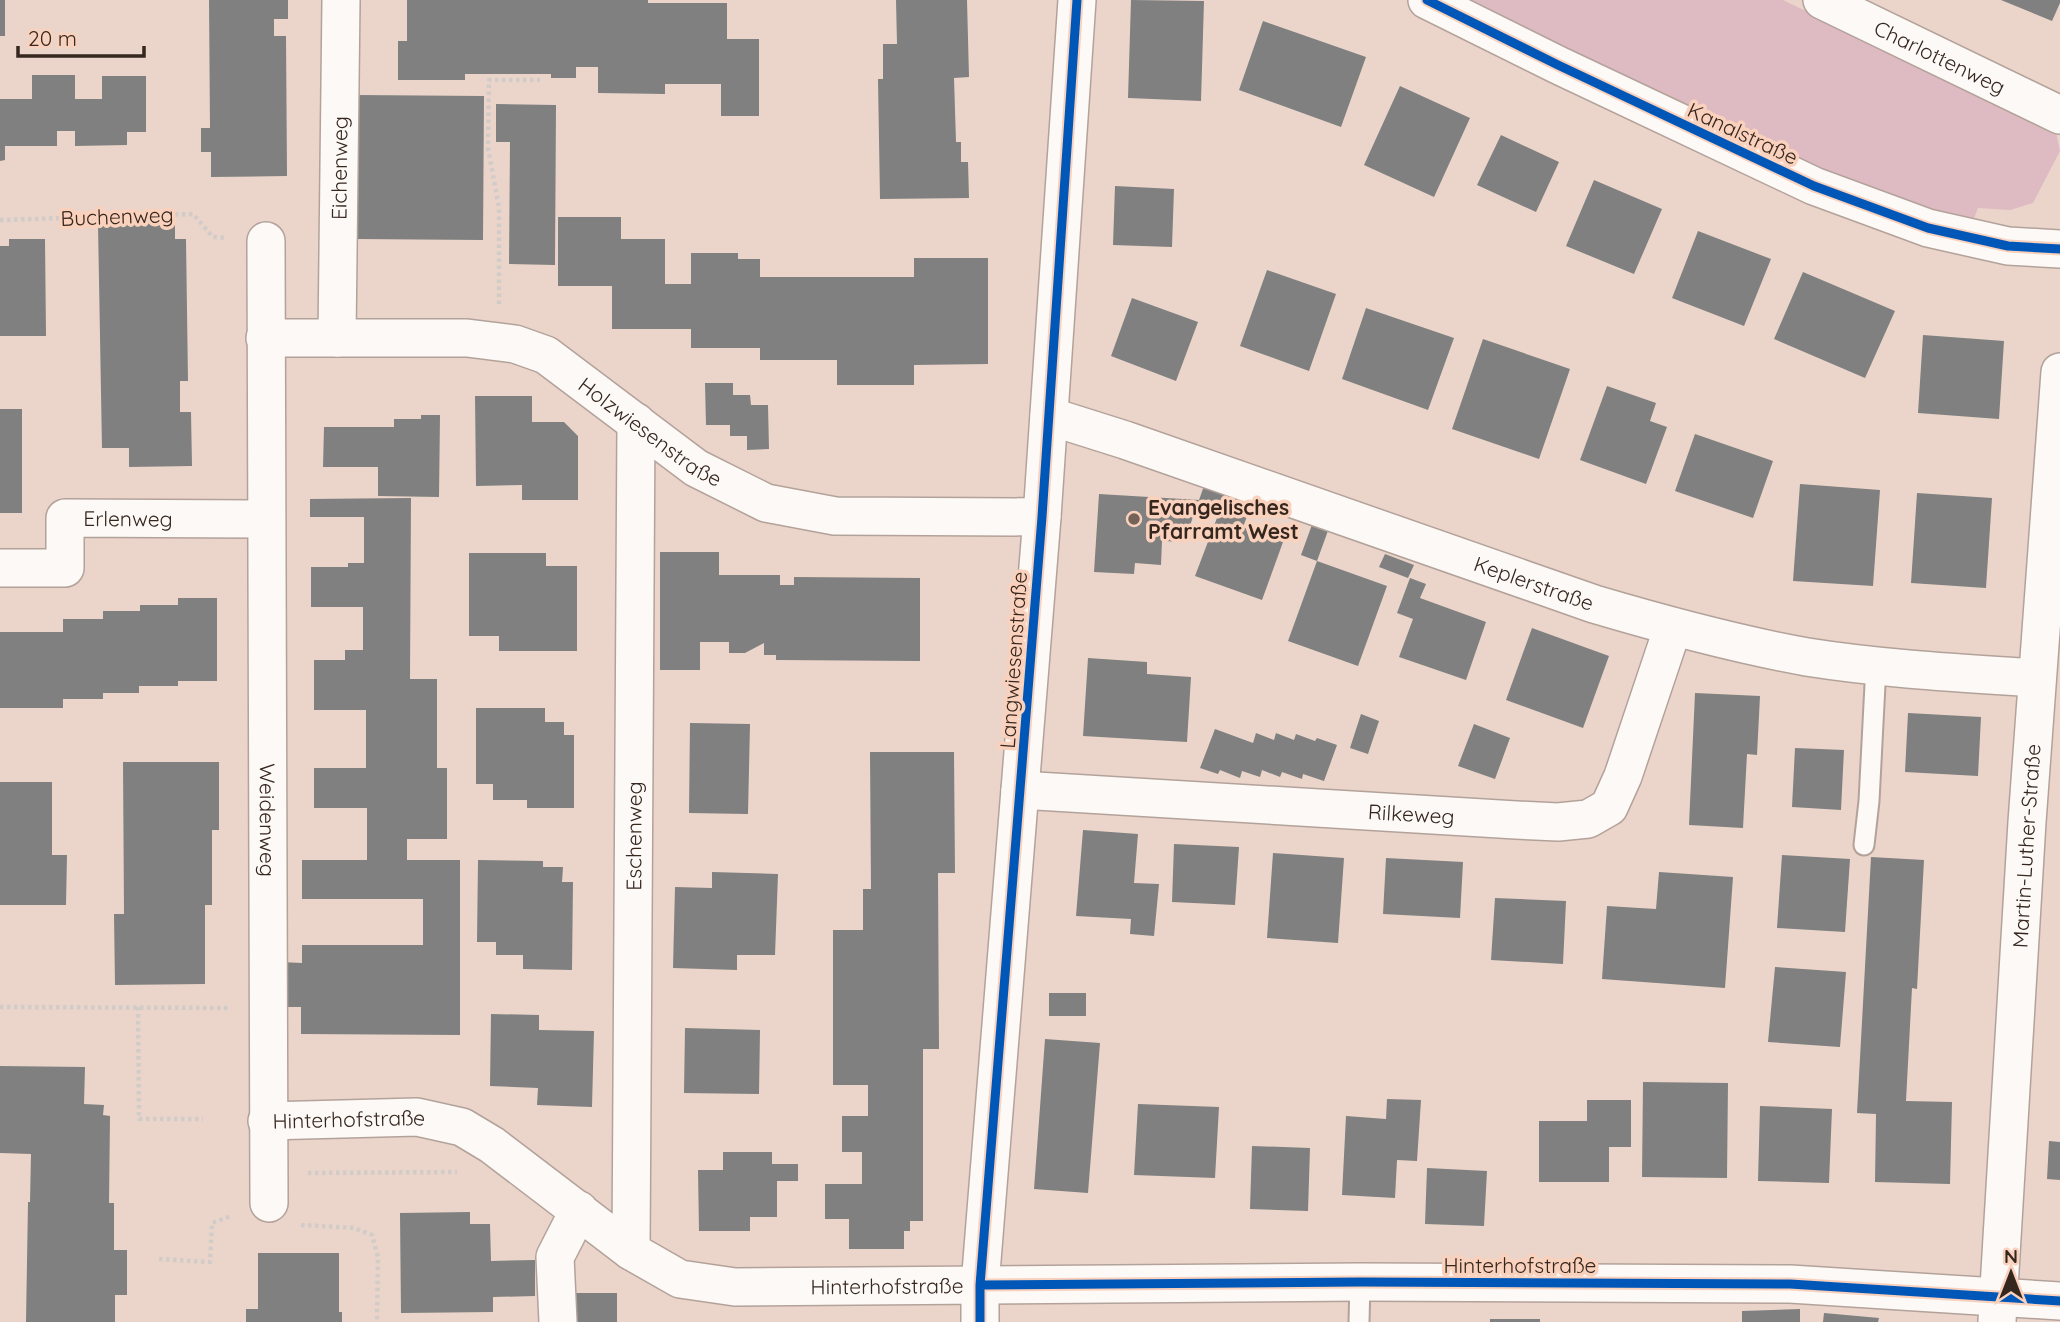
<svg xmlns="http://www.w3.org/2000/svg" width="2060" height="1322" viewBox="0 0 2060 1322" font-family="Quicksand,sans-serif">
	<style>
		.green { fill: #debac2 }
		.building { fill: #7f807f }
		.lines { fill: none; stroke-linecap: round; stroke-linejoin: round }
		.lane-casing { stroke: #b3a29a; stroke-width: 23 }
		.street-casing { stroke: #b3a29a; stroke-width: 40 }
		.path { stroke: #d2ccc8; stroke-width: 4.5; stroke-dasharray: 3.5 3.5; stroke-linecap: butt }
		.lane { stroke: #fcf9f7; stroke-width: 19 }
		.street { stroke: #fcf9f7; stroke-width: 37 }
		.cycleway-casing { stroke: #f9d1bc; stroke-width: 13 }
		.cycleway { stroke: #0057b8; stroke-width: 9 }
		.poi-dot { fill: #75635a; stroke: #f9d1bc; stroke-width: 2.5 }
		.labels { text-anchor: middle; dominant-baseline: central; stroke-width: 7; stroke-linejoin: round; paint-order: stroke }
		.street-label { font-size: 21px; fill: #35261e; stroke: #f9d1bc }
		.poi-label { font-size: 21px; font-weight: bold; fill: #35261e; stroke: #f9d1bc; text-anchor: start }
	</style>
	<rect width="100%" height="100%" fill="#ebd5ca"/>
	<!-- green -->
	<path class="green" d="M1464 0H1783L2056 132 2060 151 2033 203 2010 210 1978 208 1973 221 1882 198Z"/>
	<!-- building -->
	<path class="building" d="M0 0H5V36H0Z
		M209 0H288V19H274V36H286L287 176 211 177V152H201V128H210Z
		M407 0H648V3H727V39H759V116H721V84H665V94L598 93V67H576V78H551V74H465V80H398V41H407Z
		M896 0H967L969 77 954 78 956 142H961V162H968L969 198 880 199 878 79H883V44H897Z
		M1131 0 1204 1 1201 101 1128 98Z
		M2001 0H2060V3L2052 21Z
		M1263 21 1366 57 1341 127 1239 90Z
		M32 75H75V99H102V76H146V132H127V145L75 146V131H57V146H5V160L0 161V99H32Z
		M1400 86 1470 118 1434 197 1364 165Z
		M356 95 484 96 483 240 354 239Z
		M496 104 556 105 555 265 509 264 510 142H496Z
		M1501 135 1559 162 1536 212 1477 185Z
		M1594 180 1662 209 1634 274 1566 246Z
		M1115 186 1174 189 1172 247 1113 245Z
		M558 217H621V239H665V284H691V253H738V259H760V277H914V258H988V364L914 365V385H837V360H760V348H691V329H612V286H558Z
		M175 223V239H186L188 381H180V412H191L192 466 129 467V448H102L98 224Z
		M1698 231 1771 259 1744 326 1672 298Z
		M9 239H45L46 336H0V246H9Z
		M1267 270 1336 294 1309 371 1240 346Z
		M1803 272 1895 311 1865 378 1774 339Z
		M1132 298 1198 322 1176 381 1111 356Z
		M1366 308 1454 338 1428 410 1342 379Z
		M1923 335 2004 341 1999 419 1918 413Z
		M1483 339 1570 369 1539 459 1452 429Z
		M705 383H733V395H750L751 405H768L769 449 747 450V436H730V425H706Z
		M1607 386 1656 403 1650 421 1667 427 1646 484 1580 460Z
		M475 396H532V422H564L578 436V500H522V485L476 486Z
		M0 409H22V513H0Z
		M421 415H440L439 497 378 496V467H323L324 427H394V419H421Z
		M1695 434 1773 461 1753 518 1675 491Z
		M1800 484 1880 490 1873 586 1793 581Z
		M1204 486 1252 503 1243 527 1283 542 1262 600 1195 576 1217 518 1195 510 1185 542 1162 541 1161 565 1135 563 1134 574 1094 572 1099 494 1199 500Z
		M1917 493 1992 498 1986 588 1911 583Z
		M411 498 410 679H437V768H447V839H407V860H460V1035L301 1034V1007H280V962L302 963V945H423V899H302V860H367V808H314V768H366V710H314V660H345V650H363V607H311V567H348V563H364V517H310V499Z
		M1313 522 1329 528 1317 561 1301 555Z
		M660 552H719V575H780V585H794V577L920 578V661L776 660V655H764V643L745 653H729V642H700V670H660Z
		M469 553H546V566H577V651H499V636H469Z
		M1385 554 1414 565 1408 578 1379 567Z
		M1317 561 1387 586 1358 666 1288 641Z
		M1410 578 1426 584 1420 598 1486 622 1466 680 1399 657 1413 619 1397 613Z
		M178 598H217V681H178V686H139V693H103V699H63V708H0V632H63V619H103V611H140V605H178Z
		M1532 628 1609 656 1583 728 1506 700Z
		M1088 658 1147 662V674L1191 677 1187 742 1083 736Z
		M1695 693 1760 696 1757 755 1747 754 1743 828 1689 825Z
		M476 708H545V722H564V735H574V808H527V800H493V784H476Z
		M1908 713 1981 717 1978 776 1905 772Z
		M1361 714 1379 721 1368 754 1350 748Z
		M690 723 750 724 748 814 689 813Z
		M1474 724 1510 738 1495 779 1458 766Z
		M1215 729 1253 743 1256 733 1274 740 1276 733 1294 740 1296 734 1315 741 1317 738 1337 745 1324 781 1303 774 1302 779 1282 772 1280 777 1262 770 1260 777 1242 771 1240 778 1220 770 1218 774 1200 768Z
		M1795 748 1844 750 1841 810 1792 807Z
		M870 752H954L955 873H938L939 1049H923V1221H910V1231H904V1249H849V1219H825V1184H862V1152H842V1116H868V1085H833V930H863V889H871Z
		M123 762H219V830H212V905H205V984L115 985 114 914H124Z
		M0 782H52V855H67L66 905H0Z
		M1083 830 1138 834 1134 883 1159 884 1154 936 1130 934 1131 919 1076 916Z
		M1174 844 1239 847 1235 905 1172 902Z
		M1273 853 1344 858 1338 943 1267 938Z
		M1782 855 1850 859 1845 932 1777 928Z
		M1871 857 1924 860 1917 989 1912 988 1906 1101 1952 1102 1950 1184 1875 1182 1876 1114 1857 1113Z
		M1386 858 1463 862 1460 918 1383 914Z
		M478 860 543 861V867H563L562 882H573L572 970 523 969V955H496V942H477Z
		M712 872 778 874 775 955H737V970L673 968 675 887 712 888Z
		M1659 872 1733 877 1725 988 1602 979 1607 906 1656 909Z
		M1495 898 1566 901 1563 964 1491 960Z
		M1775 967 1846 972 1840 1047 1768 1042Z
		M1049 993H1086V1016H1049Z
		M491 1014 539 1015V1030L594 1031 592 1107 537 1105 538 1088 490 1086Z
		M685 1028 760 1030 759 1094 684 1093Z
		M1045 1039 1100 1043 1088 1193 1034 1189Z
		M0 1066 85 1067 84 1104 104 1105 103 1115 110 1116 109 1203H114V1250H127V1295H115V1322H26L28 1202H30L31 1154 0 1153Z
		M1643 1082 1728 1083 1727 1178 1642 1177Z
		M1387 1099 1421 1100 1417 1161 1397 1160 1395 1198 1342 1195 1346 1116 1386 1119Z
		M1587 1100H1631V1147H1609V1182H1539V1121H1587Z
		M1138 1104 1219 1107 1215 1178 1134 1175Z
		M1760 1106 1832 1109 1829 1183 1758 1181Z
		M2049 1141 2060 1142V1180L2047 1179Z
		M1252 1146 1310 1148 1308 1211 1250 1209Z
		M723 1152H772V1164H798V1181H777V1217H750V1231H699L698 1170H723Z
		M1427 1168 1487 1171 1484 1226 1425 1224Z
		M470 1212V1224H490L491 1261 535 1260V1296L493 1297V1312L401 1313 400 1213Z
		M258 1253H339V1312H342V1322H246V1309H258Z
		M571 1293H617V1322H571Z
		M1800 1309V1322H1742V1311Z
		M1824 1313 1879 1318 1878 1322H1823Z
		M1490 1319H1540V1322H1490Z"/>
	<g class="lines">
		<!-- lane casing -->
		<g class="lane-casing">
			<path id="lane" d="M1864 845 1869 801 1876 665
				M1359 1322 1360 1282"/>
		</g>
		<!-- street casing -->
		<g class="street-casing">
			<g id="street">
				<path d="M1427 0 1558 65 1814 186 1928 228 2008 246 2060 249"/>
				<path id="s1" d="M1822 0 2060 115"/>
				<path id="s2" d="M266 241 269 1203"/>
				<path id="s3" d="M265 338H467L515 344 546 355 696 468 766 503 835 516 1042 517"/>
				<path id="s4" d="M337 338 341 0"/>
				<path id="s5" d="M1049 416 1125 440 1594 604C1665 625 1735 644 1807 657 1883 669 1960 673 2036 678"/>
				<path id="s6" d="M0 568H65V518L265 519"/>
				<path id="s7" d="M1020 790 1516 820 1558 822 1588 819 1609 807 1623 776 1673 627"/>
				<path id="s8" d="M267 1121 417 1117 462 1127 492 1145 631 1251 680 1279 735 1287 1360 1282 1790 1284 2060 1301"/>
				<path id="s9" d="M631 1251 636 422"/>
				<path id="s10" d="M1997 1321 2027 822 2060 372"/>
				<path d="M558 1322 555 1257 579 1210"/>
				<path d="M980 1322V1285L1042 517 1077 0"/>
			</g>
		</g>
		<!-- path -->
		<path class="path" d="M0 220 193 214 213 237 226 238
			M499 304V207L488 148 489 80H540
			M0 1007 228 1008
			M138 1007 139 1119H203
			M308 1173 457 1172
			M301 1225 354 1228 372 1235 378 1257 377 1322
			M159 1259 210 1262 212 1223 231 1216"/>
		<!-- lane -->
		<use href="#lane" class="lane"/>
		<!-- street -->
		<use href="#street" class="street"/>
		<!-- cycleway casing -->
		<g class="cycleway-casing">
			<path id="cycleway" d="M1427 0 1558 65 1814 186 1928 228 2008 246 2060 249
				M980 1285 1360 1282 1790 1284 2060 1301
				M980 1322V1285L1042 517 1077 0"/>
		</g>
		<!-- cycleway -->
		<use href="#cycleway" class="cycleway"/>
	</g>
	<!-- markers -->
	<circle class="poi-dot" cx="1134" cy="519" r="7"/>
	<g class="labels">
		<!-- street labels -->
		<g class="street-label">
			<text stroke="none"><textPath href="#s1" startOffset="131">Charlottenweg</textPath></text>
			<text transform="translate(1743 133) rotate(25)">Kanalstraße</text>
			<text stroke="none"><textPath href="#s4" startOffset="170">Eichenweg</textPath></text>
			<text transform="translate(117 216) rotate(-2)">Buchenweg</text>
			<text stroke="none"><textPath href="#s3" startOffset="413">Holzwiesenstraße</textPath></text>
			<text stroke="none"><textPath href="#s6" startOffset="178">Erlenweg</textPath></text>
			<text stroke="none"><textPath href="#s5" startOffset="513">Keplerstraße</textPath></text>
			<text transform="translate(1013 660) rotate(-86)">Langwiesenstraße</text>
			<text stroke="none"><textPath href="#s7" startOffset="392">Rilkeweg</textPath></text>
			<text stroke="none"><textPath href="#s2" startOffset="579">Weidenweg</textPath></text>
			<text stroke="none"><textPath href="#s9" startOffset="415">Eschenweg</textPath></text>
			<text stroke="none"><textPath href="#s10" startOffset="476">Martin-Luther-Straße</textPath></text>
			<text stroke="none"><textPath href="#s8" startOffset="82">Hinterhofstraße</textPath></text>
			<text x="1520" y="1265">Hinterhofstraße</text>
			<text stroke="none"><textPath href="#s8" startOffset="670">Hinterhofstraße</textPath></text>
		</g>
		<!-- poi labels -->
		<g class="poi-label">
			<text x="1148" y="507">Evangelisches<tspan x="1148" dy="24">Pfarramt West</tspan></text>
		</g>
	</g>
	<!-- north arrow -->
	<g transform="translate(2011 1273)" stroke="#f9d1bc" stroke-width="5" paint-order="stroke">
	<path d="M0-5L12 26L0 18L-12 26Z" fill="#35261e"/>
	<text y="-10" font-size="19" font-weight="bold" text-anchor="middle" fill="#35261e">N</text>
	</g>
	<!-- scale -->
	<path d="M18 46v10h126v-10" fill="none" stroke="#35261e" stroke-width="3.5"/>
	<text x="28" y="46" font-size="21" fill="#35261e" stroke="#f9d1bc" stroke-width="5" paint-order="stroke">20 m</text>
</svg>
